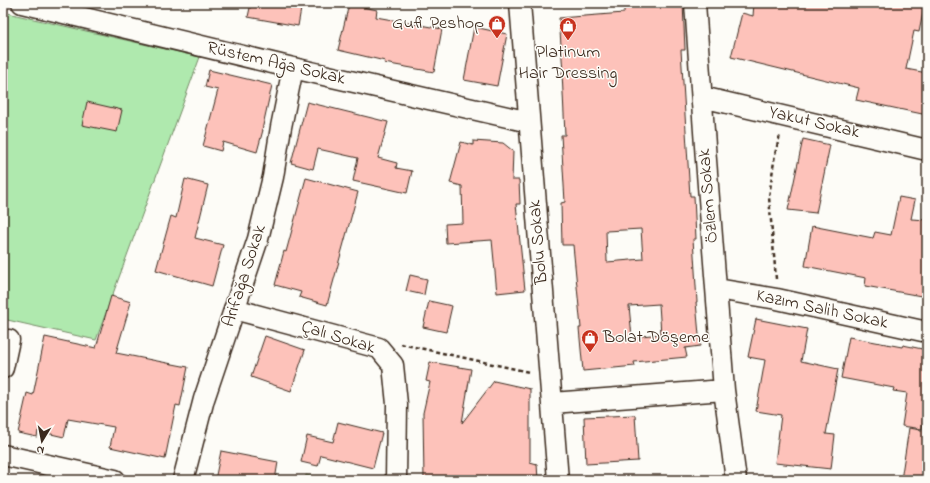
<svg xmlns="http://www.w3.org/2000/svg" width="930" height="483" viewBox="0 0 930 483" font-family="'Indie Flower',sans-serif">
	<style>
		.green { fill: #afe9ae; stroke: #758a66 }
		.building { fill: #fdc2ba; stroke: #3b2a1e; fill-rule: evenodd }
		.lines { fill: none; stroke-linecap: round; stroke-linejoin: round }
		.minor-casing { stroke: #3b2a1e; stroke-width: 23 }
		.path { stroke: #3b2a1e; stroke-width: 2.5; stroke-dasharray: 4 3; stroke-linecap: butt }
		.minor { stroke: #fdfcf7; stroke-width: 20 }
		.labels { text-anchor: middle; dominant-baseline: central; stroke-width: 3; stroke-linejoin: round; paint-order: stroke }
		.poi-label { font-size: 18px; fill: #3b2a1e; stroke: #fdfcf7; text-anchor: end }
		.street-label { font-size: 18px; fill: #3b2a1e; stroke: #fdfcf7 }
	</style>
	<rect width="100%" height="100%" fill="#fdfcf7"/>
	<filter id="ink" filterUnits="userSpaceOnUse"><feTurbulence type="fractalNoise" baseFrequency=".025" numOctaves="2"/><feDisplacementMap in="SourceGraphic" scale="8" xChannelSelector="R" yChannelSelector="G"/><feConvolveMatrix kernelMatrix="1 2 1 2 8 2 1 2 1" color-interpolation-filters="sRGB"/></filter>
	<g filter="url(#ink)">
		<!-- green -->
		<path class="green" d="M3 12 200 57 96 340 3 319Z
			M306 475 327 480H305Z"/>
		<!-- building -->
		<path class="building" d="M251 3H302L298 26 248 17Z
			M664 3H683L685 50H681L690 196H694L696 239H693L697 302H696L700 346 685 348 687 357 634 362 635 366 583 371 579 328H581L573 245H562L561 203 565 202 561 135H565L562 72H563L559 18 624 13V5ZM641 229 643 259 607 262 606 231ZM659 304 661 334 632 337 629 306Z
			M754 3H925L919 32 914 31 906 69 927 73V115L856 100 859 88 731 57 742 13 753 16Z
			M349 4 377 10 376 17 442 29 434 72 384 63 385 61 338 50Z
			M474 27 507 34 497 86 464 80Z
			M209 70 272 85 262 130H263L257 152 223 142 221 151 203 146 218 90 205 87Z
			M87 102 122 110 117 132 82 125Z
			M307 102 388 122 378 158 397 163 396 168 412 171 407 193 353 181 358 158 318 149 313 169 291 163Z
			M803 139 830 145 816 213 788 210Z
			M473 141 503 143 513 151 512 180H519L520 204H516L525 290 497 293 492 240 446 243 445 224 463 223 462 186 450 183 461 142 473 145Z
			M306 178 358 192 327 305 299 297 301 292 275 285 284 251 286 252Z
			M185 179 208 185 195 238 223 245 212 286 156 270 171 216 176 218Z
			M899 197 915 200 911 219 927 220V297L865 286 866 278 805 266 812 226 873 238 875 232 891 235Z
			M410 275 427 279 424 295 406 291Z
			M111 296 131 302 116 353 188 367 180 406 176 405 165 459 110 447 114 427 68 419 64 437 38 431 37 437 18 433 27 393 33 395 45 337 96 348Z
			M429 301 452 306 446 332 423 327Z
			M756 319 807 329 801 361 838 369 826 434 835 435 831 469 775 463 781 415 756 411 765 360 748 357Z
			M265 336 305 350 291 391 251 377Z
			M849 337 902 347 903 345 927 350V394L922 429 902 426 907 393 893 391 894 388 841 378Z
			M430 362 471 369 462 423 494 381 530 389V462L537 464 538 480H424L423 413 430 382 426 381Z
			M635 415 638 461 586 464 584 417Z
			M338 422 382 433 373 468 321 455 318 466 301 462 307 436 333 442Z
			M909 428 927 431V480H901Z
			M221 451 278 462 275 480H215Z"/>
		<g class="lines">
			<!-- minor casing -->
			<g class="minor-casing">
				<path id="minor" d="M22 3 293 68 529 122
					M520 3 558 480
					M695 3 706 160 724 390 736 480
					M702 97 927 150
					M717 289 777 299 927 332
					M234 309 379 348 393 365 397 404 396 480
					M3 368 9 340
					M552 403 724 390
					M3 455 115 480
					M183 480 204 399 258 239 273 177 281 127 293 68"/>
			</g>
			<!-- path -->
			<path class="path" d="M776 279 769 197 775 154 780 135
				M401 344 529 372"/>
			<!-- minor -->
			<use href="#minor" class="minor"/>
		</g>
	</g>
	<!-- icons -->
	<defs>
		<g id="shop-pin" transform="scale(0.9)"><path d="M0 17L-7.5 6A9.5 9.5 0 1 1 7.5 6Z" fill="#c8321e" stroke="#fdfcf7"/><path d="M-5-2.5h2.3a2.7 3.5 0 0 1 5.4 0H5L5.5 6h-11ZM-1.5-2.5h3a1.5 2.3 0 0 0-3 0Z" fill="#fff"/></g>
	</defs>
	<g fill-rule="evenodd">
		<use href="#shop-pin" x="497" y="24"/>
		<use href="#shop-pin" x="568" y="26"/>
		<use href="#shop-pin" x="590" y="338"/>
	</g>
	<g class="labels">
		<!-- poi labels -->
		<g class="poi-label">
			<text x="484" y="24">Gufi Peshop</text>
			<text x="568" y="53" text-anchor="middle">Platinum<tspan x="568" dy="21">Hair Dressing</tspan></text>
			<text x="603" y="338" text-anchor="start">Bolat Döşeme</text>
		</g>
		<!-- street labels -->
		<g class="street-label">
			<text transform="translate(276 64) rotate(13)">Rüstem Ağa Sokak</text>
			<text transform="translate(814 123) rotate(13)">Yakut Sokak</text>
			<text transform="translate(709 196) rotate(-95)">Özlem Sokak</text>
			<text transform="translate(539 242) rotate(-95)">Bolu Sokak</text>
			<text transform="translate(245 276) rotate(-72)">Arifağa Sokak</text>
			<text transform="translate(822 310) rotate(12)">Kazım Salih Sokak</text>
			<text transform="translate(338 338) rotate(17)">Çalı Sokak</text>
		</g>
	</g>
	<!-- margin -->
	<rect width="930" height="483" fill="none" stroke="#fdfcf7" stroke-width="16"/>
	<rect x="8" y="8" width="914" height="467" fill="none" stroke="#3b2a1e" stroke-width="1.5" filter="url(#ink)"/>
	<!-- north arrow -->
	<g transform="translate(42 441) rotate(190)" stroke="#fdfcf7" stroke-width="3" paint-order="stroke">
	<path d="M0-3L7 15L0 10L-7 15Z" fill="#3b2a1e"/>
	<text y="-6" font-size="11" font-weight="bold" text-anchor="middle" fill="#3b2a1e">N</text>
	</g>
</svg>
